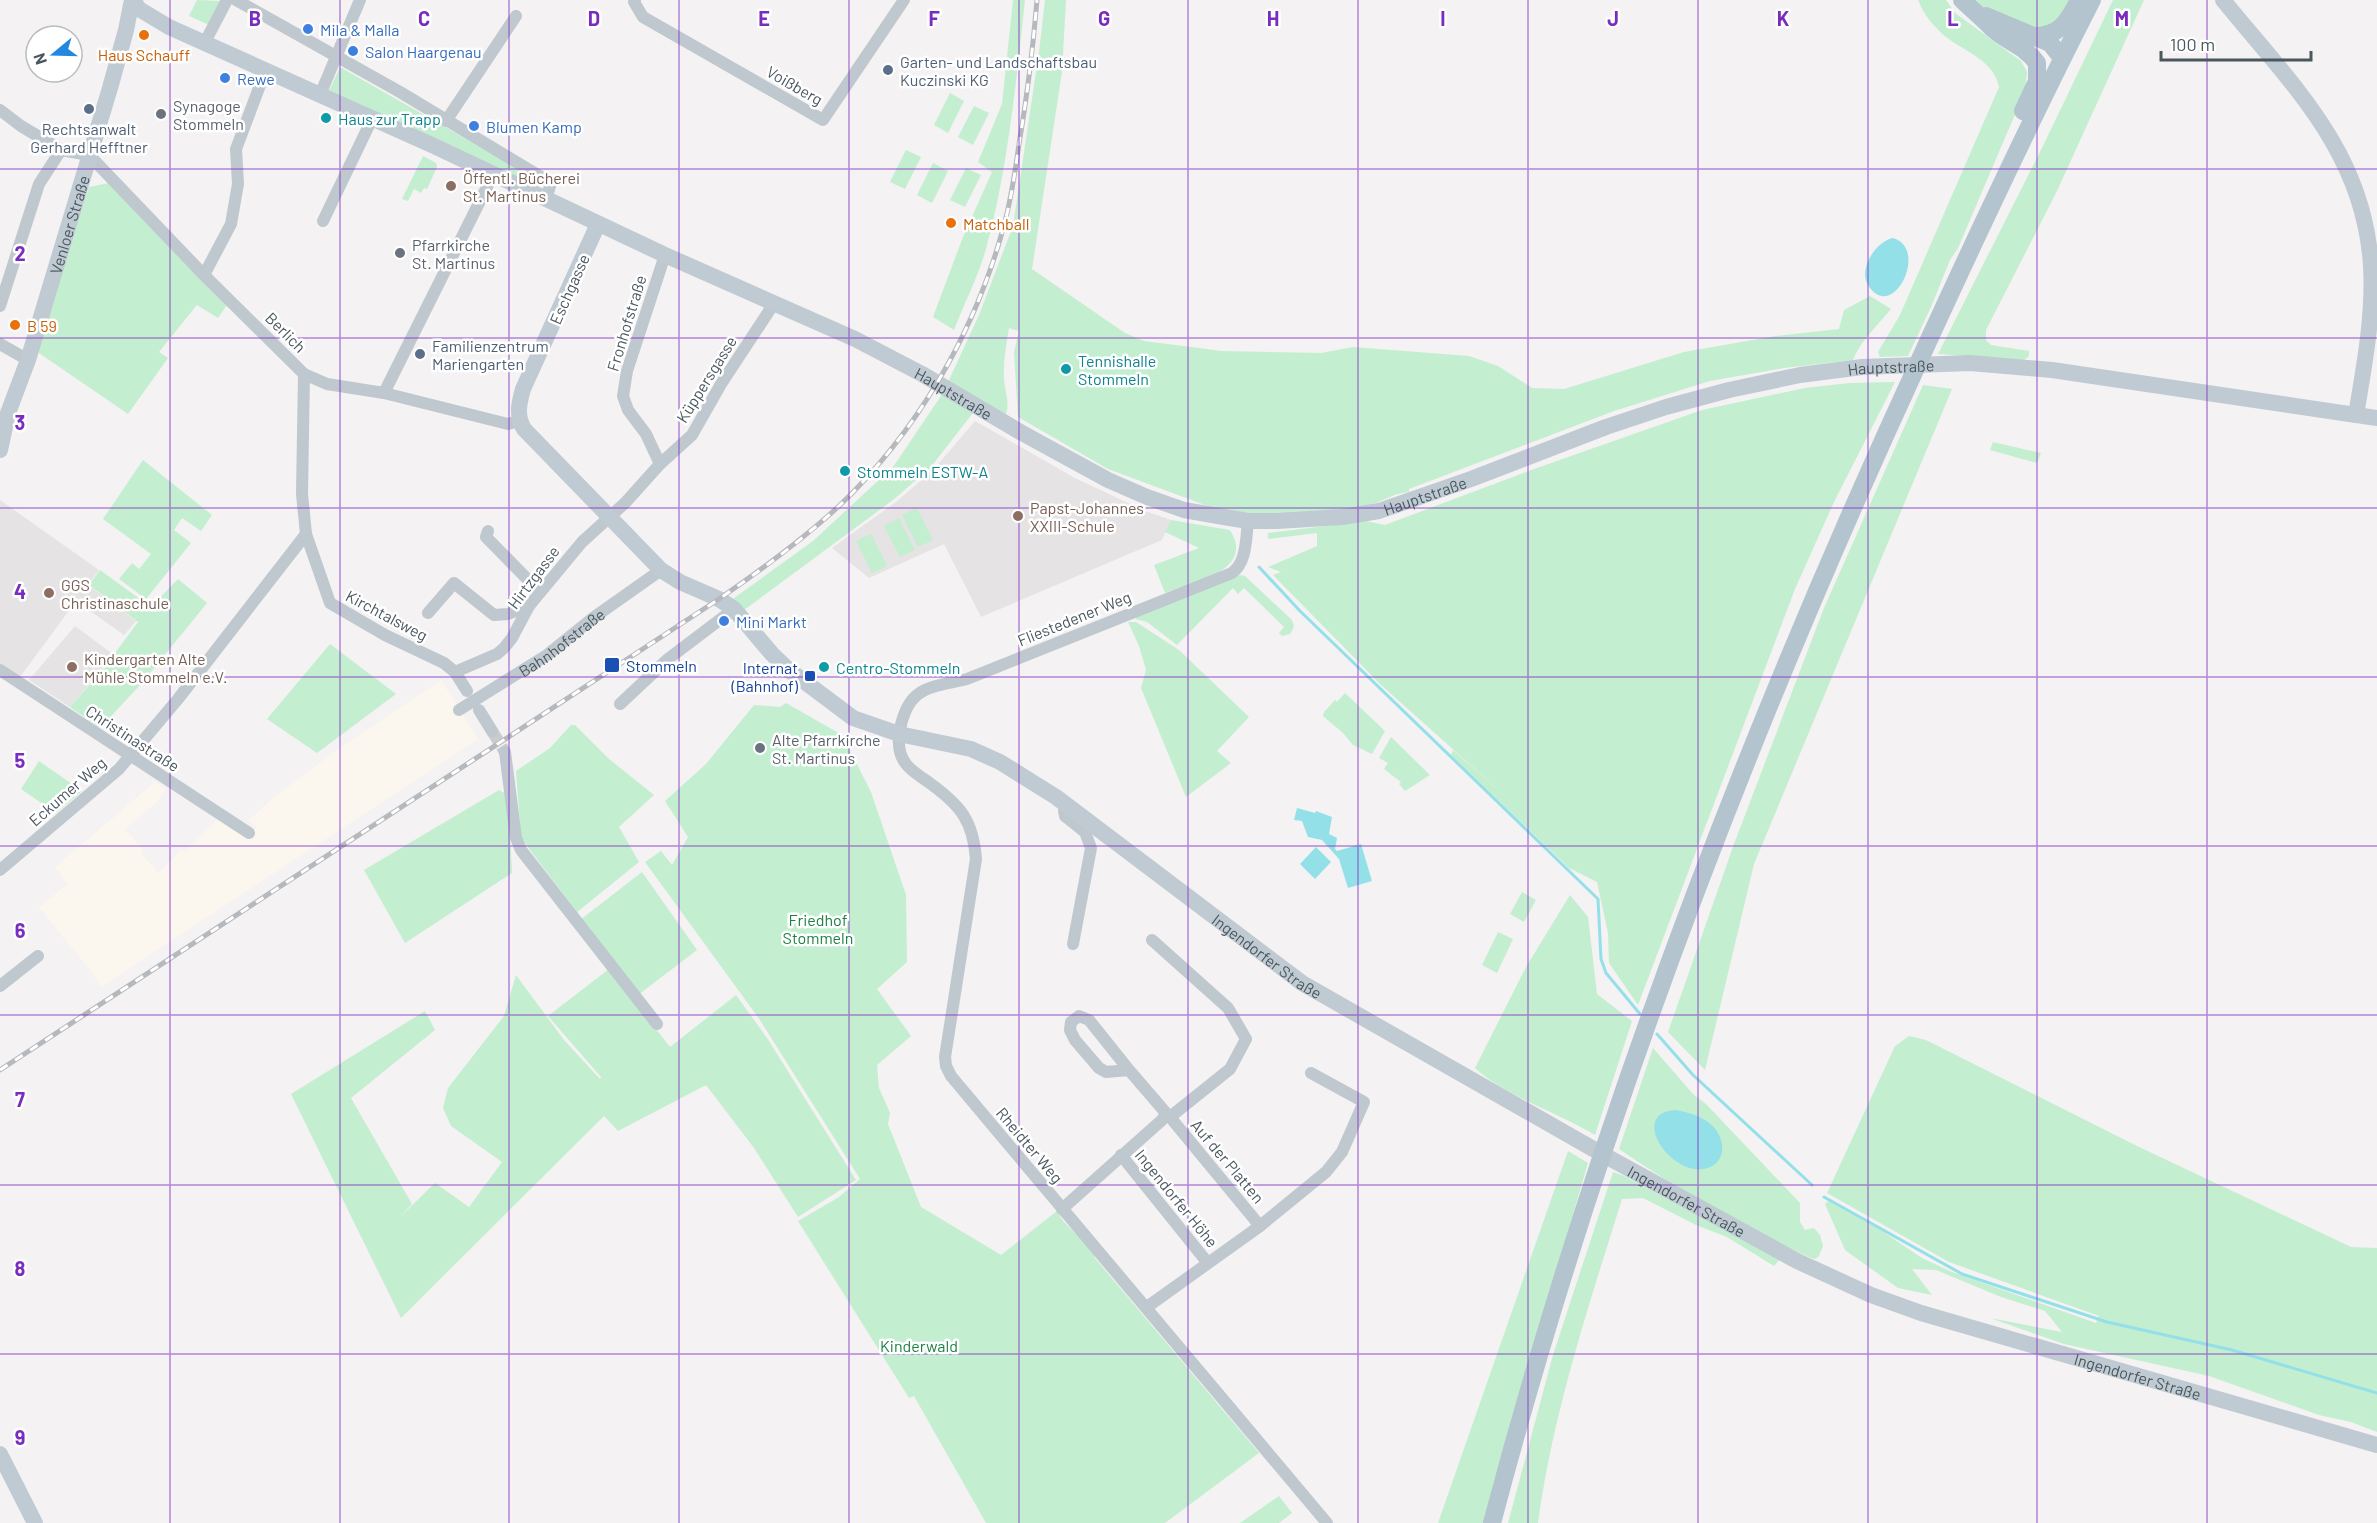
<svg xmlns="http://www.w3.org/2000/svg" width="2377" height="1523" viewBox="0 0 2377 1523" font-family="Barlow,sans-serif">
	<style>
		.commercial { fill: #fcf7ee }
		.education { fill: #e5e3e4 }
		.green { fill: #c4eed0 }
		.water { fill: #93e0e9 }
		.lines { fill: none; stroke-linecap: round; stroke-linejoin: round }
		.stream { stroke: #93e0e9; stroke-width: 3 }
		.street-tunnel { stroke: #cacbcd; stroke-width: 12; stroke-dasharray: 12 6; stroke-linecap: butt }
		.street { stroke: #bec8ce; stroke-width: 12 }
		.secondary { stroke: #bfcad2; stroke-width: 16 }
		.primary { stroke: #b3c4cf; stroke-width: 18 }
		.rail-casing { stroke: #b5b8bc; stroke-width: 5 }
		.rail { stroke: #fff; stroke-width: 3; stroke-dasharray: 9; stroke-linecap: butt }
		.grid { fill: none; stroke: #7b2cbf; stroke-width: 1.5; stroke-opacity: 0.55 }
		.shop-dot { fill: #3f7fe0; stroke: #fff; stroke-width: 2 }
		.food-dot { fill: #e8710a; stroke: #fff; stroke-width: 2 }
		.service-dot { fill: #5c6f8a; stroke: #fff; stroke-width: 2 }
		.worship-dot { fill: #6b7280; stroke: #fff; stroke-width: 2 }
		.culture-dot { fill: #0f9aa8; stroke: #fff; stroke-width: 2 }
		.education-dot { fill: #8d6e63; stroke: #fff; stroke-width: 2 }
		.transit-dot { fill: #1a4fb4; stroke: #fff; stroke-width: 2 }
		.labels { text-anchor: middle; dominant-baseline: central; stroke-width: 5; stroke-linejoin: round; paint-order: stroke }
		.shop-label { font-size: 16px; fill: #366cbe; stroke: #fff; text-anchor: start }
		.food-label { font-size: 16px; fill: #c56008; stroke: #fff; text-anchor: start }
		.service-label { font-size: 16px; fill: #4e5e75; stroke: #fff; text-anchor: start }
		.street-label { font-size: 16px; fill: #4a575f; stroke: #fff }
		.worship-label { font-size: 16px; fill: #5b616d; stroke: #fff; text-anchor: start }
		.culture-label { font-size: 16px; fill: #0d838f; stroke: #fff; text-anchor: start }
		.education-label { font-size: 16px; fill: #785e54; stroke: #fff; text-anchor: start }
		.transit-label { font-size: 16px; fill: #164399; stroke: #fff; text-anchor: start }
		.park-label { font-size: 16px; fill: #1c7f44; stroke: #fff }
		.grid-label { font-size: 20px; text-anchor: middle; font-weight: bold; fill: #7b2cbf; stroke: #fff; stroke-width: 5; stroke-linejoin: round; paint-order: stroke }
	</style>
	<rect width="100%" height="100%" fill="#f4f2f2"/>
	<!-- commercial -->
	<path class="commercial" d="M441 680 478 739 101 987 94 975 39 907 68 884 55 867 155 782 165 789 158 801 125 829 143 850 141 853 158 873 181 850 185 852 218 819 250 837 257 826 248 821 271 800 330 755Z"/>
	<!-- education -->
	<path class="education" d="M975 421 1075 478 1145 511 1171 520 1162 540 981 617 944 544 869 578 832 548 896 502 934 469Z
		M0 500 99 570 88 585 136 621 124 635 76 601 20 677 0 663Z
		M75 626 114 655 70 707 29 680Z"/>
	<!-- green -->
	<path class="green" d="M197 0 221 1 209 25 189 16Z
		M1013 0H1025C1016 83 1008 168 986 249 978 277 964 304 954 330L933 317 963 237 992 172 978 162 1002 104Z
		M1045 0H1066L1062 72 1032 269 1125 333 1144 341 1222 351 1321 353 1353 347 1469 356 1498 366 1532 388 1564 389 1684 352 1776 336 1839 329 1844 310 1870 296 1891 309C1878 325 1860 341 1853 360L1784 368 1710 381 1614 411 1409 489V492L1397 494 1376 503 1333 512 1281 515 1221 511 1108 469 1018 417 1014 352 1019 331 1009 328C1006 345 1003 363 1004 380 1005 392 1010 402 1006 414L992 408 973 413 930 468 893 500 744 610 730 601 813 541 893 467 943 393 979 315 1013 226 1039 52Z
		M1918 0H1946L1955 13 2021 61 2027 72 2025 91 1958 248 1950 260 1931 307 1908 356 1880 357 1878 352 1900 315 1999 87C1994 61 1966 52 1946 37 1934 27 1924 15 1918 0Z
		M1972 0H2074L2064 19 2040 31 1993 14Z
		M2113 0H2144L2057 191 1986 330V340L1991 345 2029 351V356L2024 360 1938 354 2041 150Z
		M340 67 540 181 537 190 329 91Z
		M950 93 964 101 948 133 934 125Z
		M974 106 989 113 973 145 958 137Z
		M906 150 921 157 905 189 890 182Z
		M423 156 436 163 437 167 427 189 424 188 421 193 414 189 408 201 402 199Z
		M933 163 948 171 932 203 917 195Z
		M966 168 981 175 965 207 950 200Z
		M109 183 229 302 218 318 197 305 159 352 168 358 128 414 36 351 89 187Z
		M1895 382 1834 502 1795 589 1638 1005 1609 963 1608 933 1597 882 1569 868 1451 755 1453 750 1503 794 1380 684 1273 575 1281 572 1268 567 1317 546V533L1268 539V533L1366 521 1385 525 1534 469 1702 410 1805 388 1850 383Z
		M1923 385 1952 389 1754 864 1705 1070 1668 1032 1734 844 1824 608Z
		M1993 442 2041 453 2037 463 1990 450Z
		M143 460 212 515 201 531 182 518 174 530 191 543 146 599 119 579 132 563 139 569 151 554 103 519Z
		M917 508 933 540 918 547 902 515Z
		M899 518 915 550 900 557 884 526Z
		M1171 520 1230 530C1256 571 1193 582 1165 593L1154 565 1199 548 1165 532Z
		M871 534 887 566 872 573 856 541Z
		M100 570 151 607 178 579 207 603 142 683 100 728 70 707 115 656V653L138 622 89 585Z
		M1240 575 1245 576 1292 620 1294 627 1290 634 1282 636 1279 633 1284 627 1244 588 1238 594 1233 588 1177 645 1147 622 1136 619 1135 616Z
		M1128 622H1136L1179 650 1249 717 1217 751 1231 763 1186 797 1141 688 1146 670 1139 646Z
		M330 644 396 694 317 753 267 719Z
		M1345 693 1385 731 1372 754 1353 745 1343 733 1323 716 1324 712 1335 700 1337 702Z
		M786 703 842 735 871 792 906 895 907 962 877 989 911 1036 877 1065 879 1088 890 1113 888 1124 921 1207 1001 1255 1057 1211 1063 1221 1097 1255 1094 1257 1259 1453 1165 1523H986L914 1396 909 1398 798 1221 839 1197 860 1179 760 1020 645 862 661 851 672 865 688 837 665 801 706 764 754 705 780 707Z
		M571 725H575L609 759 654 795 619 827 639 862 577 912 521 838 516 771 550 748Z
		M1391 737 1430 775 1405 791 1399 784 1401 782 1384 769 1388 763 1379 758Z
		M39 761 82 791 56 813 21 789Z
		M499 790 508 795 512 873 405 943 364 870Z
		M642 872 697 950 638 995 580 920Z
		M1522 892 1536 900 1524 922 1510 914Z
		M1570 895 1588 917 1597 994 1632 1021 1595 1135C1559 1113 1503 1095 1475 1068L1526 967Z
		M1498 932 1513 939 1497 973 1482 965Z
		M609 969 670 1047 736 995 767 1038 856 1180 798 1217 754 1148 706 1085 618 1131 604 1116 401 1318 291 1094 425 1011 435 1030 351 1098 412 1204 399 1218 435 1183 469 1207 502 1162 451 1126 443 1108 448 1088 504 1016 516 975 564 1040 600 1079 601 1077 548 1016Z
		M1909 1036 1926 1040 2137 1146 2351 1247 2377 1248V1432L2351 1422 2319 1415 2209 1376 2064 1344 1990 1318 2062 1332 2045 1311 2001 1297 1936 1270 1912 1269 1932 1295 1898 1288 1845 1250 1825 1204 1828 1201 1882 1231 1922 1258 1952 1272 2096 1323 2099 1316 1949 1262 1827 1193 1895 1046Z
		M1653 1048 1693 1094 1706 1104 1800 1203V1222L1805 1230 1814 1228 1820 1235 1823 1246 1819 1256 1815 1259 1809 1257C1742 1228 1679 1190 1619 1149Z
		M1568 1151 1588 1163 1516 1409 1486 1523H1438Z
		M1613 1172 1624 1176 1780 1259 1774 1266 1727 1237 1696 1225 1643 1198 1622 1199C1589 1305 1553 1412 1538 1523H1508L1553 1355Z
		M1279 1496 1292 1513 1279 1523H1240Z"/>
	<!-- water -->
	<path class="water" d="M1893 238C1930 249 1892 324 1868 285 1858 269 1876 241 1893 238Z
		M1297 808 1315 813 1316 811 1332 817 1329 834 1337 838 1335 849 1337 851 1361 844 1372 881 1348 888 1339 859 1322 840 1308 837 1302 821 1294 820Z
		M1316 847 1331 862 1315 879 1300 864Z
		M1675 1110C1687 1112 1699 1115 1709 1123 1726 1135 1729 1164 1704 1169 1669 1175 1629 1113 1675 1110Z"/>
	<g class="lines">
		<!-- stream -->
		<path class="stream" d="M1259 567 1300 611 1598 899 1601 959 1606 973 1640 1014
			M1657 1034 1693 1075 1812 1185
			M1824 1197 1962 1274 2107 1322 2232 1350 2377 1393"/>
		<!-- street-tunnel -->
		<path class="street-tunnel" d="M492 731 505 752"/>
		<!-- street -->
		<g class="street">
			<path d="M236 0 400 92 551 183 546 199"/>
			<path d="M635 0 634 2 643 17 823 120 904 0"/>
			<path d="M205 42 227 0"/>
			<path d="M320 95 360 0"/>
			<path d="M0 110 21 126 61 150 89 155 204 275 304 374 327 384 384 393 508 424 519 421"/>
			<path d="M446 121 516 16"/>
			<path d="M323 221 372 119"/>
			<path d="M204 275 231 224 238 184 236 149 265 72"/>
			<path d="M0 306 39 184 61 150"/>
			<path d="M0 344 28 360"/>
			<path d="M304 374 302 494 306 534 330 603 385 635 444 663 455 672 467 691"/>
			<path d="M384 393 493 175"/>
			<path d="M660 464 646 434 628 410 623 396 627 371 665 255"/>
			<path d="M1248 521C1246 538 1247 562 1232 573L967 679C929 688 909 686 900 729 898 740 898 754 906 764 912 772 923 778 931 784 961 806 973 821 976 859L945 1057 946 1066 951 1076C1076 1225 1202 1373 1327 1523"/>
			<path d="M488 531 486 537 540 592"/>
			<path d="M428 613 454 583 494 615 508 614 529 606"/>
			<path d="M0 670 249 833"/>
			<path d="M455 672 497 654 504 648 512 638 529 606 582 542 625 503 660 464 692 435 721 384 775 302"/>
			<path d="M620 704 668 659 734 609"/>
			<path id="s1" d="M459 710 547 655 593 618 661 570"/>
			<path d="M479 710 492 731"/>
			<path d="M505 752 516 838 521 850 657 1024"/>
			<path d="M1067 806 1064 811 1065 816 1085 832 1091 848 1073 944"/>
			<path d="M0 870 119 769 178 699 306 534"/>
			<path d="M1152 940 1228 1008 1246 1039 1230 1069 1170 1117 1166 1113"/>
			<path d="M0 986 38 956"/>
			<path d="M1170 1117 1260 1226"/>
			<path d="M1121 1155 1207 1262"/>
			<path d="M1062 1209 1162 1120 1166 1113 1129 1070 1106 1072 1099 1068 1075 1040 1070 1030 1071 1022 1079 1016 1089 1020 1129 1070"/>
			<path d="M1147 1307 1260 1226 1326 1172 1342 1152 1364 1102 1311 1073"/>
		</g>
		<!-- secondary -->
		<g class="secondary">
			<path id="s2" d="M133 0 139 9 169 27 434 146 665 255 855 339 922 374 1022 433 1108 480 1147 497 1184 510 1218 516 1248 521H1277L1342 517 1379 511 1471 479 1606 427 1666 407 1729 390 1800 375 1862 367 1970 363 2052 370 2377 418"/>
			<path d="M2223 0C2291 84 2364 151 2371 266 2374 315 2364 367 2356 415"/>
			<path id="s3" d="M598 224 523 389C519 403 516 416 524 429L661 570 680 582 719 599 734 609 772 654 789 670 853 718 899 734 971 749 1000 762 1056 797 1302 983 1602 1154 1797 1261 1871 1295 1921 1313 2377 1445"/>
			<path id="s4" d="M0 450 8 413 28 360 110 88 126 30 132 0"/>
			<path d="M0 1454 35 1523"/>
		</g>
		<!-- primary -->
		<path class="primary" d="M1962 0 1988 24 1997 29
			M1986 16 2050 43 2062 58
			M1988 24C2003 41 2025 45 2037 63V81L2023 111
			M2034 36C2059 36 2067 23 2078 2
			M1492 1523C1598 1121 1747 734 1921 357 1976 237 2032 117 2092 0"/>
		<!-- rail casing -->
		<g class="rail-casing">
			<path id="rail" d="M0 1070 719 599C761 570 801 541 838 507 917 432 974 334 1003 229 1011 201 1015 173 1019 144 1027 97 1033 48 1037 0"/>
		</g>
		<!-- rail -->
		<use href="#rail" class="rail"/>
	</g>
	<!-- grid -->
	<path class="grid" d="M170 0V1523M340 0V1523M509 0V1523M679 0V1523M849 0V1523M1019 0V1523M1188 0V1523M1358 0V1523M1528 0V1523M1698 0V1523M1868 0V1523M2037 0V1523M2207 0V1523M0 169H2377M0 338H2377M0 508H2377M0 677H2377M0 846H2377M0 1015H2377M0 1185H2377M0 1354H2377"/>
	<!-- markers -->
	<g class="shop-dot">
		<circle cx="308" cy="29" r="6"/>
		<circle cx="353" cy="51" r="6"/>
		<circle cx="225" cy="78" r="6"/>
		<circle cx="474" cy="126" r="6"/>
		<circle cx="724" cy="621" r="6"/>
	</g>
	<g class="food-dot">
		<circle cx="144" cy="35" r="6"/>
		<circle cx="951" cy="223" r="6"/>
		<circle cx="15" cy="325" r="6"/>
	</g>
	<g class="service-dot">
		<circle cx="888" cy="70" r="6"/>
		<circle cx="89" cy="109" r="6"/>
		<circle cx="420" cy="354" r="6"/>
	</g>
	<g class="worship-dot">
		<circle cx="161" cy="114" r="6"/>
		<circle cx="400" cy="253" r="6"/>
		<circle cx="760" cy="748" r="6"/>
	</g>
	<g class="culture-dot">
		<circle cx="326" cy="118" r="6"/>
		<circle cx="1066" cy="369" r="6"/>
		<circle cx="845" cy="471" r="6"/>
		<circle cx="824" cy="667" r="6"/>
	</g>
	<g class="education-dot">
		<circle cx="451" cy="186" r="6"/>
		<circle cx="1018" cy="516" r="6"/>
		<circle cx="49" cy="593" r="6"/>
		<circle cx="72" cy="667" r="6"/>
	</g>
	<g class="transit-dot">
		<rect x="604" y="657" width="16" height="16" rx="3"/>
		<rect x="804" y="670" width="12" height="12" rx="3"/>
	</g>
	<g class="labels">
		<!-- shop labels -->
		<g class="shop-label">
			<text x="320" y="29">Mila &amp; Malla</text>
			<text x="365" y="51">Salon Haargenau</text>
			<text x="237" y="78">Rewe</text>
			<text x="486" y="126">Blumen Kamp</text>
			<text x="736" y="621">Mini Markt</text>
		</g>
		<!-- food labels -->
		<g class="food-label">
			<text x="144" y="54" text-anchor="middle">Haus Schauff</text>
			<text x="963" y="223">Matchball</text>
			<text x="27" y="325">B 59</text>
		</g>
		<!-- service labels -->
		<g class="service-label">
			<text x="900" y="61">Garten- und Landschaftsbau<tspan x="900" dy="18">Kuczinski KG</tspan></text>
			<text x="89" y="128" text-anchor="middle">Rechtsanwalt<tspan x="89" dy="18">Gerhard Hefftner</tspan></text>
			<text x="432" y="345">Familienzentrum<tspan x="432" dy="18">Mariengarten</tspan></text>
		</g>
		<!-- street labels -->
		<g class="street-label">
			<text transform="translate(795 85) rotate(30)">Voißberg</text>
			<text stroke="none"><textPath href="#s4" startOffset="236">Venloer Straße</textPath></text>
			<text transform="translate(569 289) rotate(-66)">Eschgasse</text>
			<text transform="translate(626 323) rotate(-73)">Fronhofstraße</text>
			<text transform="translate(286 332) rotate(45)">Berlich</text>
			<text stroke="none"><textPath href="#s2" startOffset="1902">Hauptstraße</textPath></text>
			<text transform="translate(706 379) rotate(-58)">Küppersgasse</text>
			<text stroke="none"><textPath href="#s2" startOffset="912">Hauptstraße</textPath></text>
			<text stroke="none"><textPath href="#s2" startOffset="1416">Hauptstraße</textPath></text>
			<text transform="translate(533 577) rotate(-53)">Hirtzgasse</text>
			<text transform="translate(387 615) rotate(28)">Kirchtalsweg</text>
			<text transform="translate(1074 618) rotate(-22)">Fliestedener Weg</text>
			<text stroke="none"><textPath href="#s1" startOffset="123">Bahnhofstraße</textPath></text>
			<text transform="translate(133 738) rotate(33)">Christinastraße</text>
			<text transform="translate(67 791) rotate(-41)">Eckumer Weg</text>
			<text stroke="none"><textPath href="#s3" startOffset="1149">Ingendorfer Straße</textPath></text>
			<text transform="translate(1030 1145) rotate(50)">Rheidter Weg</text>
			<text transform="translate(1228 1161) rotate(50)">Auf der Platten</text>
			<text transform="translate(1177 1198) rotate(51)">Ingendorfer Höhe</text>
			<text stroke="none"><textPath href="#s3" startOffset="1635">Ingendorfer Straße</textPath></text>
			<text stroke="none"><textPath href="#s3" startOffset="2121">Ingendorfer Straße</textPath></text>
		</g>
		<!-- worship labels -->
		<g class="worship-label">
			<text x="173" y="105">Synagoge<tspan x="173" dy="18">Stommeln</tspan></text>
			<text x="412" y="244">Pfarrkirche<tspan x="412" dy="18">St. Martinus</tspan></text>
			<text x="772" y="739">Alte Pfarrkirche<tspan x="772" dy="18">St. Martinus</tspan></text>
		</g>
		<!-- culture labels -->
		<g class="culture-label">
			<text x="338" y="118">Haus zur Trapp</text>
			<text x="1078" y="360">Tennishalle<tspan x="1078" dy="18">Stommeln</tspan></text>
			<text x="857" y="471">Stommeln ESTW-A</text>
			<text x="836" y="667">Centro-Stommeln</text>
		</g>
		<!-- education labels -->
		<g class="education-label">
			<text x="463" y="177">Öffentl. Bücherei<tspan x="463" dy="18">St. Martinus</tspan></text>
			<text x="1030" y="507">Papst-Johannes<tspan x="1030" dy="18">XXIII-Schule</tspan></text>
			<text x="61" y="584">GGS<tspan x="61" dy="18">Christinaschule</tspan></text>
			<text x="84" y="658">Kindergarten Alte<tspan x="84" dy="18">Mühle Stommeln e.V.</tspan></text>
		</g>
		<!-- transit labels -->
		<g class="transit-label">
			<text x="626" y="665">Stommeln</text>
			<text x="798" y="667" text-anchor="end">Internat<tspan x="798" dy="18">(Bahnhof)</tspan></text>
		</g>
		<!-- park labels -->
		<g class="park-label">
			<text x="818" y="919">Friedhof<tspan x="818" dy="18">Stommeln</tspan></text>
			<text x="919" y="1345">Kinderwald</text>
		</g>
	</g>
	<g class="grid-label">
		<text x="255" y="26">B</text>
		<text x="424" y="26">C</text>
		<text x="594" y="26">D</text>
		<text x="764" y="26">E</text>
		<text x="934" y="26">F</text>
		<text x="1104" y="26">G</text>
		<text x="1273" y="26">H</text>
		<text x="1443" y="26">I</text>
		<text x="1613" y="26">J</text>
		<text x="1783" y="26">K</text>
		<text x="1953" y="26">L</text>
		<text x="2122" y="26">M</text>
		<text x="20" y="261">2</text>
		<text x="20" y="430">3</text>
		<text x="20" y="599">4</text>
		<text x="20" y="768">5</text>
		<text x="20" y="938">6</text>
		<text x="20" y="1107">7</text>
		<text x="20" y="1276">8</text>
		<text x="20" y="1445">9</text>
	</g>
	<!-- north arrow -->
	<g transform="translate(54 54) rotate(251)"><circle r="28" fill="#ffffff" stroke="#b7bcbf" stroke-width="1.5"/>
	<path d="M0-4.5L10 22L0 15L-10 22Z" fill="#2287de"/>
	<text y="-9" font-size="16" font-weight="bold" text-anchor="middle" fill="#4a575f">N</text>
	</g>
	<!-- scale -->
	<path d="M2161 51v9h150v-9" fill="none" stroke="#4a575f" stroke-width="3"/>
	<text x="2170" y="51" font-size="18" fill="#4a575f" stroke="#ffffff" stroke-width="4.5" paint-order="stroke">100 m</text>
</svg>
